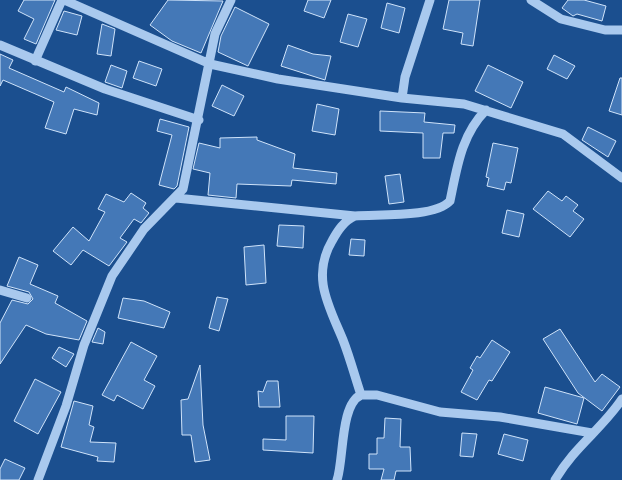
<svg xmlns="http://www.w3.org/2000/svg" width="622" height="480" viewBox="0 0 622 480" font-family="Rubik,sans-serif">
	<style>
		.building { fill: #4478b7; stroke: #cfe3fa }
		.lines { fill: none; stroke-linecap: round; stroke-linejoin: round }
		.minor { stroke: #a9c9ee; stroke-width: 9 }
	</style>
	<rect width="100%" height="100%" fill="#1b4f8f"/>
	<!-- building -->
	<path class="building" d="M24 0H55L36 44 24 39 34 19 18 11Z
		M168 0 223 1 201 53 172 41 150 25Z
		M308 0H331L324 18 304 11Z
		M449 0H480L473 46 461 44 463 33 443 29Z
		M568 0H584L606 6 602 21 577 14 573 16 562 8Z
		M387 3 405 8 399 33 381 28Z
		M235 7 269 24 248 66 218 52 221 36Z
		M64 11 82 16 77 35 56 30Z
		M348 14 367 19 358 47 340 42Z
		M102 24 115 29 111 56 97 54Z
		M288 45 313 54 331 56 325 80 281 66Z
		M0 54 13 60 9 68 64 92 66 87 99 103 97 115 74 109 66 134 45 128 54 102 3 80 0 86Z
		M554 55 575 66 567 79 547 69Z
		M139 61 162 69 156 86 133 78Z
		M111 65 127 71 122 88 105 82Z
		M488 65 523 82 511 108 475 91Z
		M620 78H622V115L609 111Z
		M222 85 244 96 234 116 212 106Z
		M317 104 339 109 335 135 312 131Z
		M380 111 425 113 424 122 455 125 454 133H443L440 158H423V133L380 131Z
		M160 119 189 127 177 186 174 189 159 185 172 135 157 131Z
		M588 127 616 141 608 157 582 140Z
		M257 137V140L295 154 293 168 337 173 336 184 292 180 291 186 237 184 236 198 208 195 210 173 193 169 199 143 220 148V138Z
		M493 143 518 148 511 183 506 182 504 190 487 186 489 178 486 177Z
		M400 174 404 202 389 204 385 176Z
		M548 191 562 201 566 196 578 205 573 211 584 219 570 237 533 209Z
		M131 193 146 203 143 208 149 213 141 223 134 219 120 238 127 242 109 266 83 250 71 265 53 251 73 227 89 241 105 212 98 209 106 194 124 202Z
		M507 210 524 214 519 237 502 233Z
		M279 225 304 226 303 248 277 246Z
		M351 239 365 240 364 256 349 255Z
		M264 245 266 283 246 285 244 247Z
		M19 257 38 265 30 284 58 296 55 303 87 321 79 340 46 334 26 325 0 364V323L12 300 28 304 33 299 29 292 7 286Z
		M217 297 228 299 219 331 209 328Z
		M123 298 144 301 170 312 164 328 118 318Z
		M98 328 105 332 103 344 92 342Z
		M560 329 595 382 602 374 620 387 602 411 578 393 543 339Z
		M492 340 510 352 492 381 489 380 477 400 461 392 473 370 470 368 477 356 480 358Z
		M131 342 157 356 144 380 155 386 143 409 117 395 114 401 102 395Z
		M59 347 74 354 66 367 52 358Z
		M200 365 203 425 210 460 195 462 191 435H182L181 400 188 399Z
		M35 379 61 392 38 434 14 421Z
		M267 381H278L280 407H259L258 391 263 392Z
		M545 387 584 398 577 424 538 413Z
		M74 401 93 406 89 425 94 427 90 442 116 443 114 462 97 461 98 457 61 447Z
		M286 416H314L313 453 263 450V439L286 440Z
		M385 418 401 419 400 447H410L411 471H396L394 480H381L384 469H369V454H377V438H384Z
		M462 433 477 434 473 457 460 456Z
		M504 434 528 440 523 461 498 454Z
		M5 459 25 468 19 480H0V469Z"/>
	<g class="lines">
		<!-- minor -->
		<path class="minor" d="M64 0 210 64 278 79 402 98 464 104 563 134 622 178
			M531 0 561 19 605 30H622
			M0 45 105 89 199 120
			M35 61 62 0
			M402 98 405 77 430 0
			M176 198 355 216
			M0 290 27 298
			M361 395C355 377 350 358 343 340 329 306 311 277 332 241 338 230 344 221 355 216 378 214 434 218 450 201 457 168 461 135 486 110
			M38 480 66 406 84 345 112 276 144 229 183 189 215 34 231 0
			M337 480C344 460 340 404 361 395H377L440 412 500 417 592 433
			M555 480C574 447 602 429 622 399"/>
	</g>
</svg>
